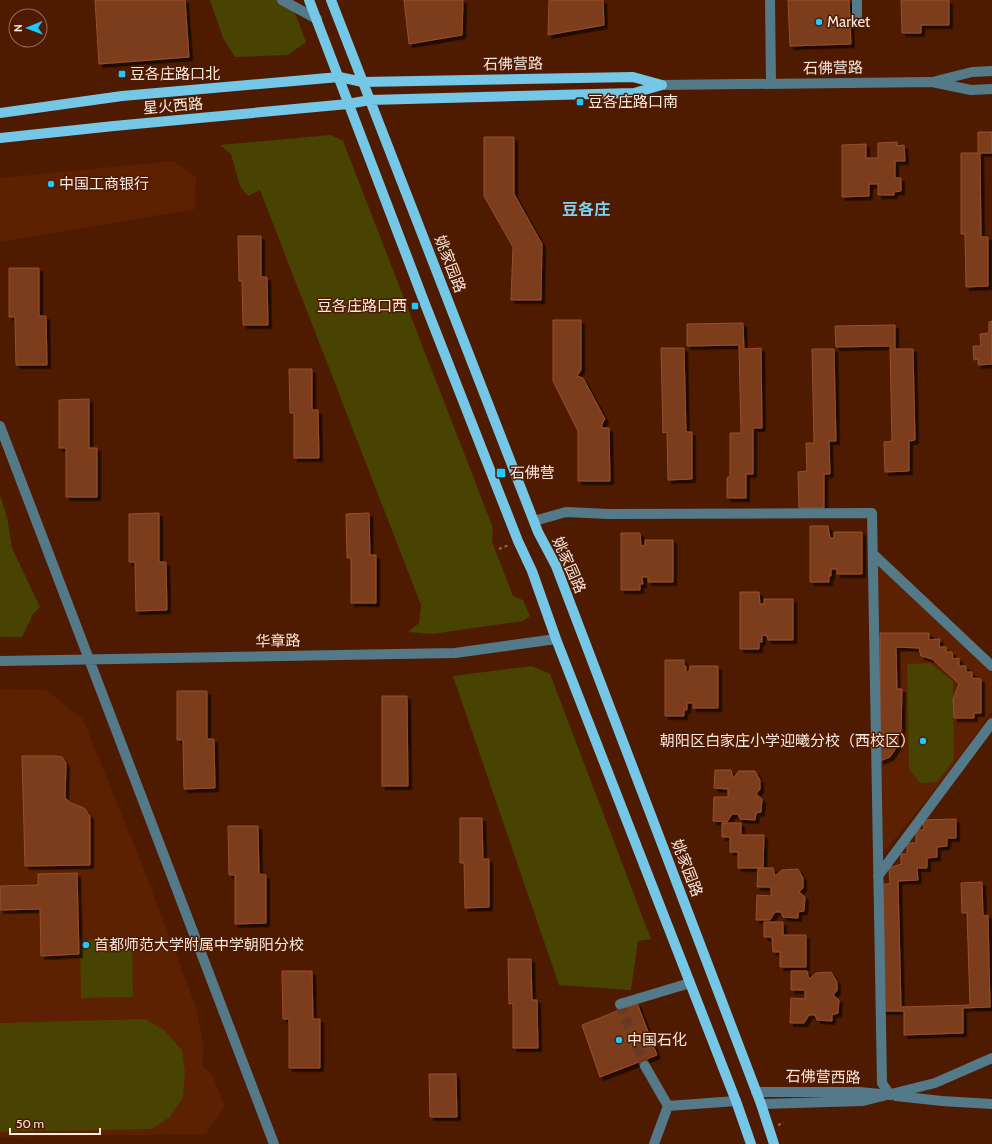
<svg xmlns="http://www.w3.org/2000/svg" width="992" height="1144" viewBox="0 0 992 1144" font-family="Cabin,'Noto Sans SC',sans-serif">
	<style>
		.built { fill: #5b2100 }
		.green { fill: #484300 }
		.building { fill: #7b3c1c; stroke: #98502c; filter: url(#shadow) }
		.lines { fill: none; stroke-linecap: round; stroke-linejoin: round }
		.minor-tunnel { stroke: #693a22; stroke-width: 10; stroke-dasharray: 10 5; stroke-linecap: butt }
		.path { stroke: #916a56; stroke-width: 2; stroke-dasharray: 3 3; stroke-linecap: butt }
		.minor { stroke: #547a8a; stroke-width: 10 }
		.major { stroke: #75c7e7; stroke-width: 10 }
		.poi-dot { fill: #1ec9fd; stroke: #4f1b00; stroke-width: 1.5 }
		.labels { text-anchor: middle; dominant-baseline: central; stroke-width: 3; stroke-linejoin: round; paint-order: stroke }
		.poi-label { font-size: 15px; fill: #fae9e1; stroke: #4f1b00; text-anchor: start }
		.street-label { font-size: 15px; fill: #fae9e1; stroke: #4f1b00 }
		.neighbourhood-label { font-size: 16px; font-weight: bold; fill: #7bd5f9; stroke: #4f1b00 }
	</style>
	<defs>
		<filter id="shadow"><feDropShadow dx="3.5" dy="3.5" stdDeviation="0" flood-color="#0009"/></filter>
	</defs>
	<rect width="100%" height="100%" fill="#4f1b00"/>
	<!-- built -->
	<path class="built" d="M173 161 196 177 195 209 0 242V179L1 178Z
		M874 561 992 672V711L950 771 875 863Z
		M0 689 46 690 83 719 148 880 197 1010 204 1049 202 1065 213 1077 225 1106 206 1134 0 1137Z"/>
	<!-- green -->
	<path class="green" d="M210 0H290L306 42 288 55 235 57 223 38Z
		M331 135 343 141 493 528 492 542 513 596 523 600 530 616 523 621 432 634 408 632 419 623 421 605 260 190 248 196 240 186 231 154 220 145Z
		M0 495 7 517 12 548 40 607 33 614 22 637H0Z
		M930 663 953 681 954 760 937 782 920 783 909 769 907 664Z
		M532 666 550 674 651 939 638 941 631 990 559 985 453 676Z
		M132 939 133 997 81 998 80 940Z
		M146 1019 165 1031 182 1050 185 1072 183 1097 170 1117 152 1129 0 1132V1023Z"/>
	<!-- building -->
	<path class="building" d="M95 0H185L189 57 99 64Z
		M404 0H463L462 35 409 44Z
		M549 0H603L604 25 548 35Z
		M788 0H849L851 44 790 46Z
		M901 0H949V25H921V33H902Z
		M978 132H992V153H980L981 237H988V286L966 287 965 234H961V153H978Z
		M484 137H514V194L542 244 541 300H511L513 247 484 196Z
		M897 142V146L904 145 905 161H895V178H901V191L894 192V195H878V184H869V196L842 197V145L866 144V158H878V143Z
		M238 236H261V277H267L268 325H243L242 281H239Z
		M9 268H39V316H46L47 365H16L15 317H9Z
		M553 320H581V370L577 376 583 378 605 419 602 424V428H609L610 481H578V431L553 381Z
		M992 321V364L978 365V359L974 360 973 346H981L980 334 989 333V322Z
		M743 323 744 349 761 348 762 428H753V474H746V498H727V478L730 476V433H741L739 345 687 346V324Z
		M895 325V349H913L915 440 909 441V471L885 472 884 442 892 441 890 346 836 347 835 326Z
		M661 348H684L686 432H692V479L668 480 667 432 663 433Z
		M812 349H834L836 441H829L830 474H824V508H799L798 472 807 471 806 443H814Z
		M289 369H312V410H318L319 458H294V413H290Z
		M89 399V448H97V497H66V448H59V400Z
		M159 513V562H166L167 610 136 611 135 562H129V514Z
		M369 513 370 555H376V603H351V558H347L346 514Z
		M810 526H828L830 538H834V532H862V574H837V569H831V576H829V582H810Z
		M621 533H640L641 546 645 545V540H673V582H648V577H642L643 584H640V590H621Z
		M740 592H759L760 604H764V599H793V640H768L767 636 762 635V642H759V649H740Z
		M880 633H929V640L940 639 939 647H946V652H952L953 659 959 658V666H966V672H972V678L981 679V713H974V718H954L953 699 959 684 932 659 921 656 919 648 896 647 897 689H902L901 732 898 734V745L890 757 880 761Z
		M665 660H684V666H686V672H689L690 666H718V708H693V703H687V710H684V716H665Z
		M177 691H207V739H214L215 788 184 789 183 740H177Z
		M382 696H407L408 786H382Z
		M22 756H56L62 757 66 763 65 798 71 803 84 808 90 816V865L25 866Z
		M715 770H731L733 778 739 771H755L760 780V789L756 794 762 799 761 812 756 813 755 820 740 819 738 814H732L727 822 713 821 714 797H728V789L714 788Z
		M460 818H482L483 859H489V907L465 908 464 863H460Z
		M956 819V838H947V846L937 847V857L927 858V868H917L918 880 898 881 901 1007 970 1005 967 913H962L961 883 982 882 983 916 988 915 990 1007 963 1008V1033L904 1035V1011H883L881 884H890L889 868 901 864V854H907V843H916V830H924L923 820Z
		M722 823H741V835H764L763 868H738V852H730V837H722Z
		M228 826H258L259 874 266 875V923L235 924V875H229Z
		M758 868H773L775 876 782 870 798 869 803 878V888L799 892 805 897 804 911 798 912V918L783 917 781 912H775L770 920H756L757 895 771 896V887H757Z
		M77 873 79 954 41 956 40 909 0 910V886L38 885V874Z
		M764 922H783V935H806V967H780V952H773L772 937H764Z
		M508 959H531L532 1000H537L538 1048H513V1003L509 1004Z
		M282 971H312L313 1019H320V1068H289V1019H283Z
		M791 971H807L809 979 816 973 831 972 837 982V991L833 995 839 1000 838 1013 832 1015V1021L817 1020 815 1015H809L804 1023H790L791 998 805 999V990H791Z
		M637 1003 657 1055 600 1077 582 1025Z
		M429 1074H456L457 1117H430Z"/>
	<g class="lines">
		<!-- minor-tunnel -->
		<path class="minor-tunnel" d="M620 1004 645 1066"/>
		<!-- path -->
		<path class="path" d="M499 549 509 545
			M778 1125 784 1123"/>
		<!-- minor -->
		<path class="minor" d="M282 0 317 19
			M770 0 771 84
			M857 0V19
			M936 81 972 72 992 71
			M662 85 932 82 971 90 992 89
			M0 426 274 1144
			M534 521 566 512 608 514 872 513 882 1083 890 1095
			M873 554 992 666
			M0 661 455 653 556 639
			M878 876 992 723
			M620 1004 690 983
			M645 1066 668 1106 736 1101
			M756 1092H859L880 1094
			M896 1096 942 1101 992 1104
			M761 1104 863 1101 935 1083 992 1058
			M654 1144 668 1106"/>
		<!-- major -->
		<path class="major" d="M309 0 425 304 518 541 532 571 556 639 736 1101 751 1144
			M331 0 538 532 556 566 761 1104 774 1144
			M0 113 122 96 339 77 363 82 633 77 662 85
			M0 138 114 126 348 104 370 100 634 93 662 85"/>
	</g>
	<!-- markers -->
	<g class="poi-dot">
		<circle cx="819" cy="22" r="4"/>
		<rect x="118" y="70" width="8" height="8" rx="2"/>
		<rect x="576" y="98" width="8" height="8" rx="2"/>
		<circle cx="51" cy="184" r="4"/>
		<rect x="411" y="302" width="8" height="8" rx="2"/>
		<rect x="496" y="468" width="10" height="10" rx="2"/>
		<circle cx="923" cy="741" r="4"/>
		<circle cx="86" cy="945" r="4"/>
		<circle cx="619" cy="1040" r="4"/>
	</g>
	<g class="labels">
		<!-- poi labels -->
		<g class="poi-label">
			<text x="827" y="22">Market</text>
			<text x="130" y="74">豆各庄路口北</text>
			<text x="588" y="102">豆各庄路口南</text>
			<text x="59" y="184">中国工商银行</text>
			<text x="407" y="306" text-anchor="end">豆各庄路口西</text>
			<text x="510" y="473">石佛营</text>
			<text x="915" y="741" text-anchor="end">朝阳区白家庄小学迎曦分校（西校区）</text>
			<text x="94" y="945">首都师范大学附属中学朝阳分校</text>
			<text x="627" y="1040">中国石化</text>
		</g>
		<!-- street labels -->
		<g class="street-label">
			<text transform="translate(513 64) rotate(-1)">石佛营路</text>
			<text transform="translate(833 68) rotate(-1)">石佛营路</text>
			<text transform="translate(173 106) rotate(-5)">星火西路</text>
			<text transform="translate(450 264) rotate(69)">姚家园路</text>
			<text transform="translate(569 565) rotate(66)">姚家园路</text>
			<text transform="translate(278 641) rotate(-1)">华章路</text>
			<text transform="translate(687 868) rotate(69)">姚家园路</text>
			<text transform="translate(823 1077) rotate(1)">石佛营西路</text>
		</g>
		<!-- neighbourhood labels -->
		<g class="neighbourhood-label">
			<text x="586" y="209">豆各庄</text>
		</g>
	</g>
	<!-- north arrow -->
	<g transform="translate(28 28) rotate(269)"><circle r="19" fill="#4f1b00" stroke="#936d5a"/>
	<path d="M0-3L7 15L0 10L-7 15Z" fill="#1ec9fd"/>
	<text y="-6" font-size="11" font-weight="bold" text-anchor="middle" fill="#fae9e1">N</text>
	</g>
	<!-- scale -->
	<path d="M10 1128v6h90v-6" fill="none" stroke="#fae9e1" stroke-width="2"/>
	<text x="16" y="1128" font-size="12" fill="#fae9e1" stroke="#4f1b00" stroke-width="3" paint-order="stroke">50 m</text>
</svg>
